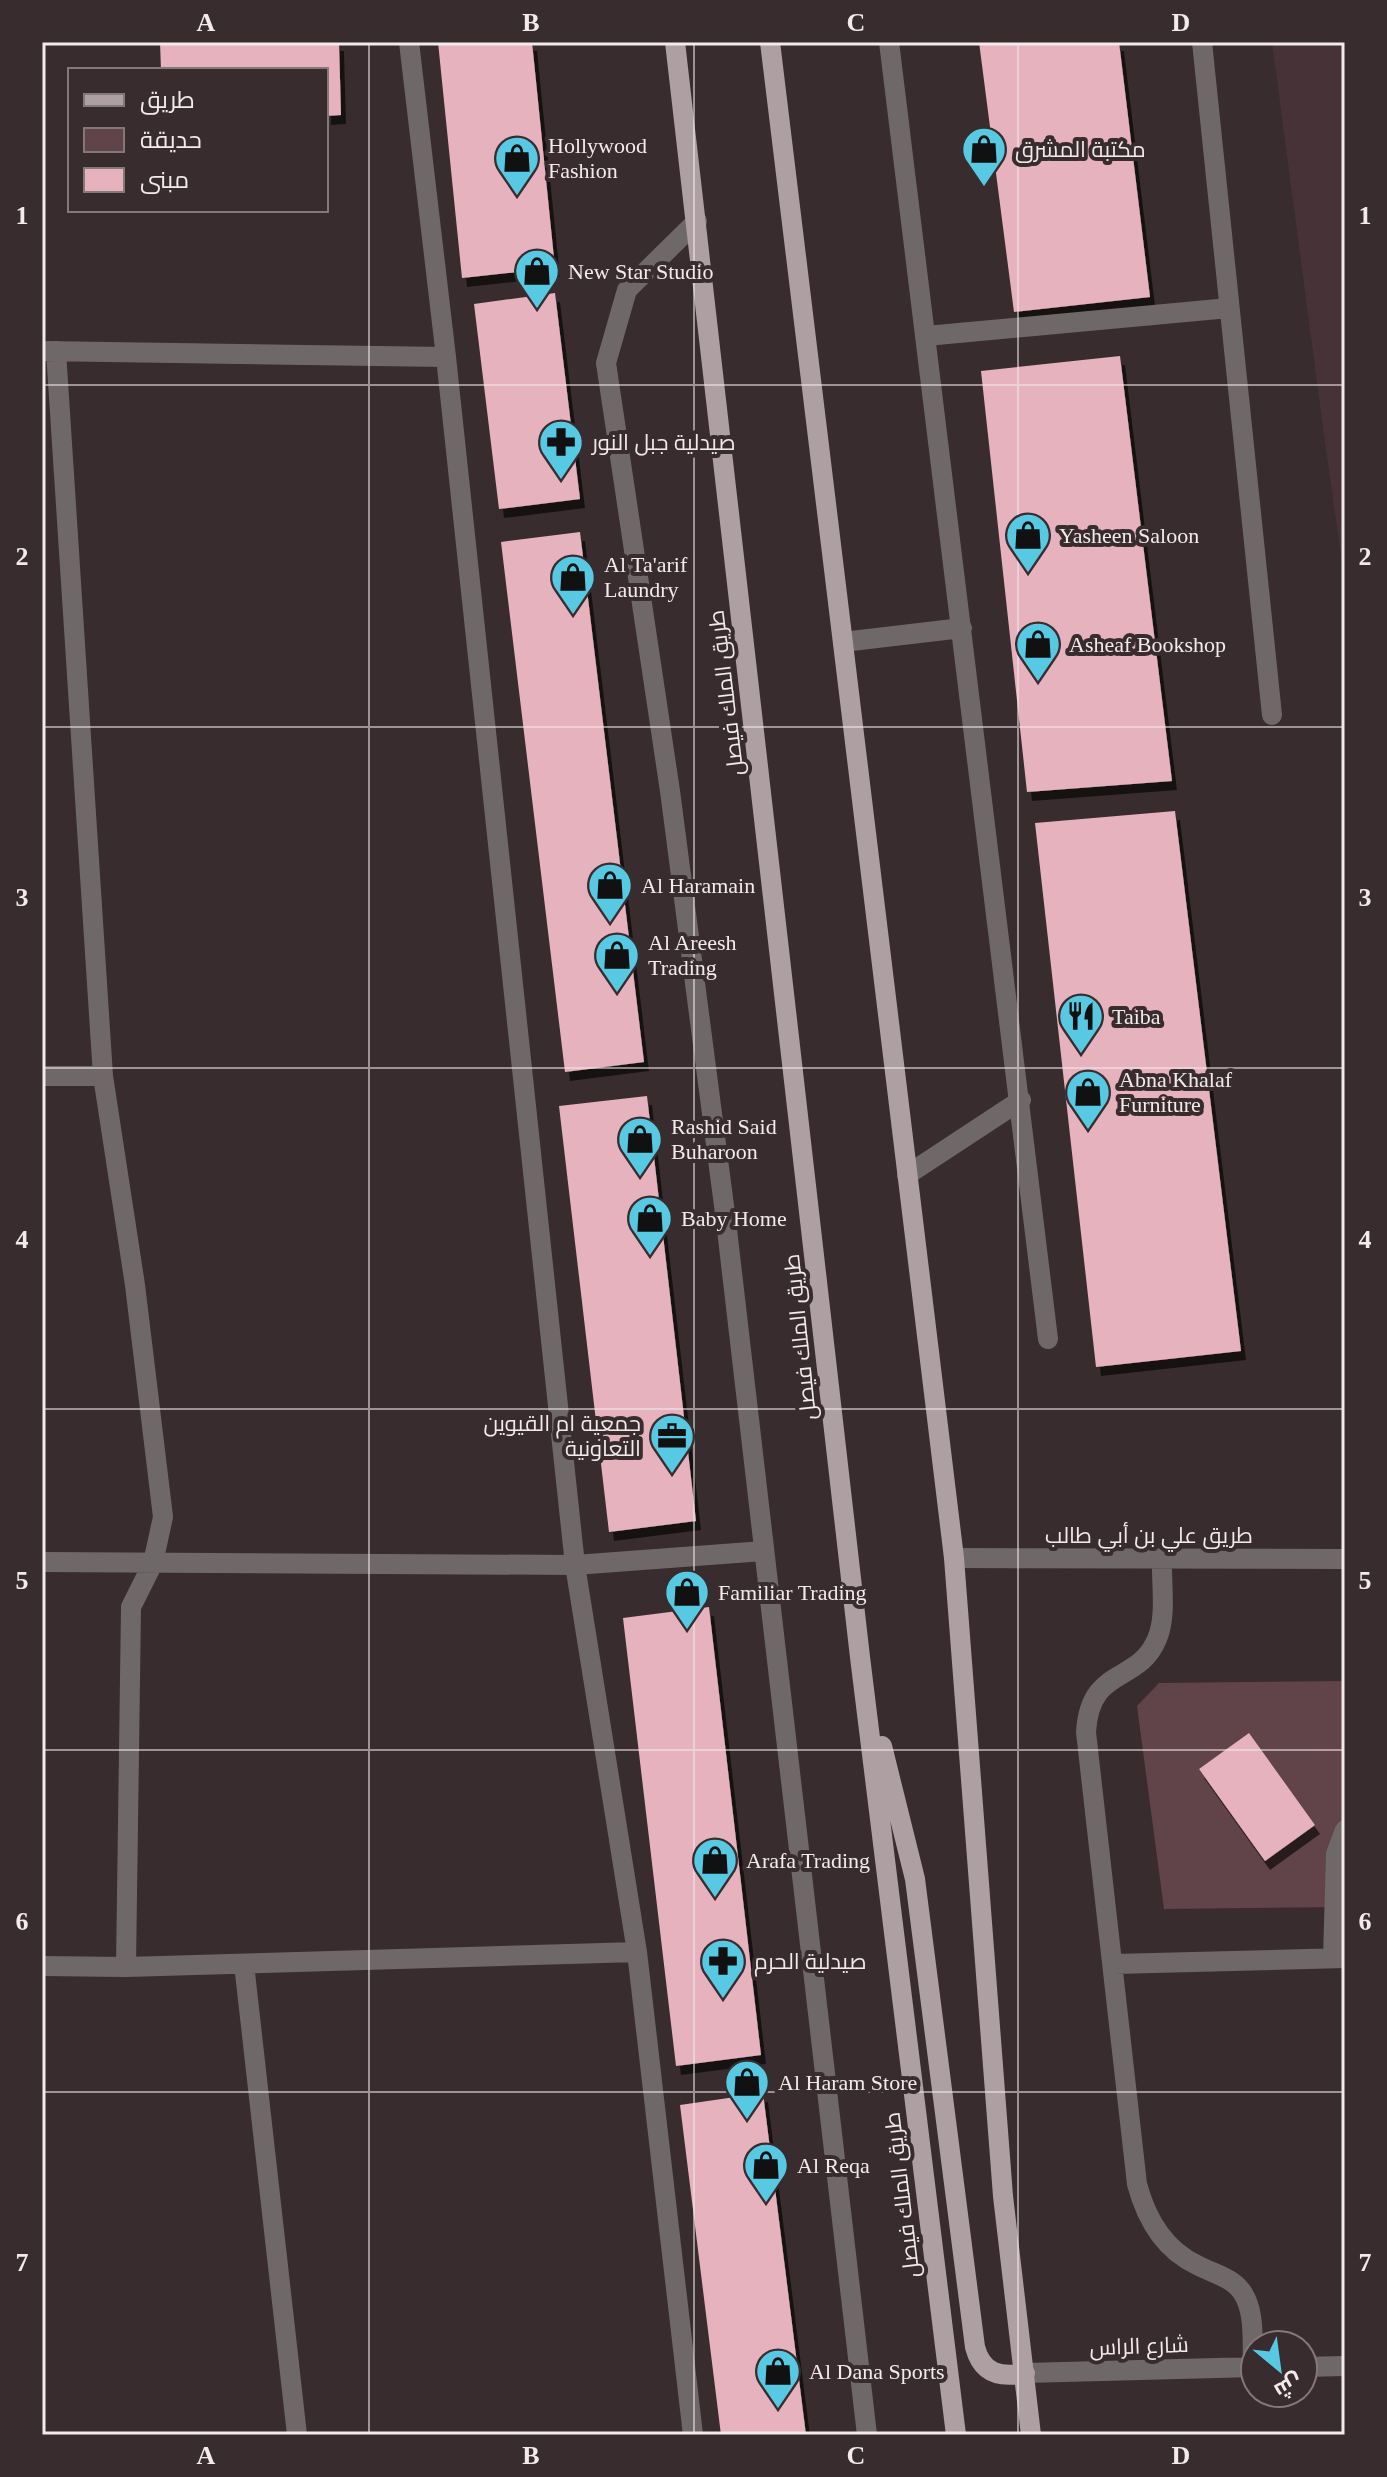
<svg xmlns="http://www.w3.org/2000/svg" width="1387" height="2477" viewBox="0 0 1387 2477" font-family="'Times New Roman',Cairo,serif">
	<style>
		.built { fill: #463237 }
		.green { fill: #61434a; fill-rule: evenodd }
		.building { fill: #e6b2bd; filter: url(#shadow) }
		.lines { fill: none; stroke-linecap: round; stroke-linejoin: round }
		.minor { stroke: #6f6869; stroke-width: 20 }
		.major { stroke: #ad9fa2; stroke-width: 20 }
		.grid { fill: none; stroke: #f3eaec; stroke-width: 2; stroke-opacity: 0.55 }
		.labels { text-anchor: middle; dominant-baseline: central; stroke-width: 8; stroke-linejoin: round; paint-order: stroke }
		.poi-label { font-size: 22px; fill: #f3eaec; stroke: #392c2e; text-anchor: start }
		.street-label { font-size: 22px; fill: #f3eaec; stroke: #392c2e }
		.neatline { fill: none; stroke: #f3eaec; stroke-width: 3 }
		.grid-label { font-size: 26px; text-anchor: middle; font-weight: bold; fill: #f3eaec }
	</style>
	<defs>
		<filter id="shadow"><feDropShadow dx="5" dy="9" stdDeviation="0" flood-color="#0009"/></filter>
	</defs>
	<rect width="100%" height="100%" fill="#392c2e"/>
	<!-- built -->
	<path class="built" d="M1272 42H1345V583L1324 435Z"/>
	<!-- green -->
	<path class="green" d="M1345 1681V1907L1164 1909 1137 1706 1159 1683ZM1249 1734 1315 1825 1265 1861 1199 1769Z"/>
	<!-- building -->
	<path class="building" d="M160 42H339L341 115 326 116V70H161Z
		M438 42H532L555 268 462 278Z
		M979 42H1119L1150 297 1014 312Z
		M555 293 580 499 499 509 474 304Z
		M1120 356 1172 781 1027 792 981 371Z
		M580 532 644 1062 565 1072 501 542Z
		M1175 811 1241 1351 1096 1367 1035 823Z
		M647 1096 696 1521 609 1532 559 1106Z
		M709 1607 761 2055 676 2066 623 1618Z
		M1249 1733 1315 1825 1265 1861 1199 1769Z
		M763 2093 806 2435H721L680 2105Z"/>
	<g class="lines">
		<!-- minor -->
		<path class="minor" d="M409 42 446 357 575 1565 637 1952 693 2435
			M889 42 1048 1339
			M1202 42 1272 715
			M697 221 627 290 606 363 670 791 726 1221 867 2435
			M926 336 1229 308
			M42 351 446 357
			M56 351 103 1076 135 1285 163 1517 153 1563 131 1607 126 1967
			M843 642 962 628
			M42 1076H103
			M907 1175 1021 1100
			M954 1558 1345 1559
			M1162 1559C1161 1583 1167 1616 1157 1639 1138 1685 1090 1665 1086 1732L1137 2184C1146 2218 1163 2249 1197 2265 1216 2275 1237 2278 1246 2299 1255 2319 1252 2346 1253 2367
			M42 1562 575 1565 764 1551
			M1333 1958 1336 1854 1345 1830
			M244 1964 297 2435
			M1114 1964 1345 1958
			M42 1966 126 1967 637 1952
			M1303 2367 1345 2366
			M1025 2373 1255 2367"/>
		<!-- major -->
		<path class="major" d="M675 42 860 1657 956 2435
			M770 42 954 1558 1003 2196 1031 2435
			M882 1746 915 1879 975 2347C982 2374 1001 2378 1025 2373"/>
	</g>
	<!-- grid -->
	<path class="grid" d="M369 42V2435M694 42V2435M1018 42V2435M42 385H1345M42 727H1345M42 1068H1345M42 1409H1345M42 1750H1345M42 2092H1345"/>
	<!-- icons -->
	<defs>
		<g id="shop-pin" transform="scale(2.3)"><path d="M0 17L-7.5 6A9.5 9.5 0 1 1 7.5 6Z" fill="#57c9e2" stroke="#392c2e"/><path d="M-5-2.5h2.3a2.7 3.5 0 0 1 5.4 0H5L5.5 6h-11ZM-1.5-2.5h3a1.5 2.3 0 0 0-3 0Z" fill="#111"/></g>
		<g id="pharmacy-pin" transform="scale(2.3)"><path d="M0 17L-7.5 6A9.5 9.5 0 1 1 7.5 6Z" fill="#57c9e2" stroke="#392c2e"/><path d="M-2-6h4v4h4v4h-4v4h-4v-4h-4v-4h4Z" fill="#111"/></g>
		<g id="restaurant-pin" transform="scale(2.3)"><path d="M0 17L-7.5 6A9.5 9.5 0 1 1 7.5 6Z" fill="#57c9e2" stroke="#392c2e"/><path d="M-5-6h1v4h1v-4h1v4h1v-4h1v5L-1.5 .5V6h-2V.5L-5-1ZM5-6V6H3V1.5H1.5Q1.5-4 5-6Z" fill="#111"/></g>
		<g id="office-pin" transform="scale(2.3)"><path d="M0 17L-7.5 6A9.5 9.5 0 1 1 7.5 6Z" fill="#57c9e2" stroke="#392c2e"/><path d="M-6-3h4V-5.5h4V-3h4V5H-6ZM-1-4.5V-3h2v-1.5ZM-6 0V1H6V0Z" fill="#111"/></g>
	</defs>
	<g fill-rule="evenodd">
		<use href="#shop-pin" x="984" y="149"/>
		<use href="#shop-pin" x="517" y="158"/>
		<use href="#shop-pin" x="537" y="271"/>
		<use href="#pharmacy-pin" x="561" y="442"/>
		<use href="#shop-pin" x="1028" y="535"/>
		<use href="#shop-pin" x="573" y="577"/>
		<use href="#shop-pin" x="1038" y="644"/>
		<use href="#shop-pin" x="610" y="885"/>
		<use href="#shop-pin" x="617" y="955"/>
		<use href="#restaurant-pin" x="1081" y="1016"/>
		<use href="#shop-pin" x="1088" y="1092"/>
		<use href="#shop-pin" x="640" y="1139"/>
		<use href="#shop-pin" x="650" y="1218"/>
		<use href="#office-pin" x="672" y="1436"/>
		<use href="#shop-pin" x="687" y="1592"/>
		<use href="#shop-pin" x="715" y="1860"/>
		<use href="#pharmacy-pin" x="723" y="1961"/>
		<use href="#shop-pin" x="747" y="2082"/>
		<use href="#shop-pin" x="766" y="2165"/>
		<use href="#shop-pin" x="778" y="2371"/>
	</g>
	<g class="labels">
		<!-- poi labels -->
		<g class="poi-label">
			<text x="548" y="145">Hollywood<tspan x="548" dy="25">Fashion</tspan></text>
			<text x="1015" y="149">مكتبة المشرق</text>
			<text x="568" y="271">New Star Studio</text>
			<text x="592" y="442">صيدلية جبل النور</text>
			<text x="1059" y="535">Yasheen Saloon</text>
			<text x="604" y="564">Al Ta'arif<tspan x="604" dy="25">Laundry</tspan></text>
			<text x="1069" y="644">Asheaf Bookshop</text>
			<text x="641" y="885">Al Haramain</text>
			<text x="648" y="942">Al Areesh<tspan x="648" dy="25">Trading</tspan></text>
			<text x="1112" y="1016">Taiba</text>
			<text x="1119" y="1079">Abna Khalaf<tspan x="1119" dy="25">Furniture</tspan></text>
			<text x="671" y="1126">Rashid Said<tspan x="671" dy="25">Buharoon</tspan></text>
			<text x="681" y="1218">Baby Home</text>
			<text x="641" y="1423" text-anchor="end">جمعية ام القيوين<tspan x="641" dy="25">التعاونية</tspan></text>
			<text x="718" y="1592">Familiar Trading</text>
			<text x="746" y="1860">Arafa Trading</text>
			<text x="754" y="1961">صيدلية الحرم</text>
			<text x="778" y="2082">Al Haram Store</text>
			<text x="797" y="2165">Al Reqa</text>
			<text x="809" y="2371">Al Dana Sports</text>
		</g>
		<!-- street labels -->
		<g class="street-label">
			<text transform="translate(726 693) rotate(-97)">طريق الملك فيصل</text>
			<text transform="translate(800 1337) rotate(-96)">طريق الملك فيصل</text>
			<text x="1149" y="1535">طريق علي بن أبي طالب</text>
			<text transform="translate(902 2195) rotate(-97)">طريق الملك فيصل</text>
			<text transform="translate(1139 2346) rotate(-2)">شارع الراس</text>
		</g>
	</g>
	<!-- border -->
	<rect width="1387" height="2477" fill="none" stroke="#392c2e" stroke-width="88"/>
	<!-- legend -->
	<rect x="68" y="68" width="260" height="144" fill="#392c2e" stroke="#83787a" stroke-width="2"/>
	<rect x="84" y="94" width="40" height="12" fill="#ad9fa2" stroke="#83787a" stroke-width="2"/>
	<text x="140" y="108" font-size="24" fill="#f3eaec">طريق</text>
	<rect x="84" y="128" width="40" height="24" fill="#61434a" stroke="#83787a" stroke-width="2"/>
	<text x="140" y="148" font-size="24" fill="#f3eaec">حديقة</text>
	<rect x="84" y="168" width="40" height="24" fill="#e6b2bd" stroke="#83787a" stroke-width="2"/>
	<text x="140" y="188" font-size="24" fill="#f3eaec">مبنى</text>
	<!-- north arrow -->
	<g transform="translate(1279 2369) rotate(151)"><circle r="38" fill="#392c2e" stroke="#83787a" stroke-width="2"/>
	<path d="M0-6L14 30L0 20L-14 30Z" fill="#57c9e2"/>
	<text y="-12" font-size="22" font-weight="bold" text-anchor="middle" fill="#f3eaec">ش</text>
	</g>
	<rect x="44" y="44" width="1299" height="2389" class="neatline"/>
	<g class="grid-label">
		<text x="206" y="31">A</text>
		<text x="531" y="31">B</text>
		<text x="856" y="31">C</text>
		<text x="1181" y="31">D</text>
		<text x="22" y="224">1</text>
		<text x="1365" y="224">1</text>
		<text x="22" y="565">2</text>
		<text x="1365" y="565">2</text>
		<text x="22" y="906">3</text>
		<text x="1365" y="906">3</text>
		<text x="22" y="1248">4</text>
		<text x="1365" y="1248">4</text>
		<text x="22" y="1589">5</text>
		<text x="1365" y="1589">5</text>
		<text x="22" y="1930">6</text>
		<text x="1365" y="1930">6</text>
		<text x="22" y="2271">7</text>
		<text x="1365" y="2271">7</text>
		<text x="206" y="2464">A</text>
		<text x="531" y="2464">B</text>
		<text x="856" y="2464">C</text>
		<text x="1181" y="2464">D</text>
	</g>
</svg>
